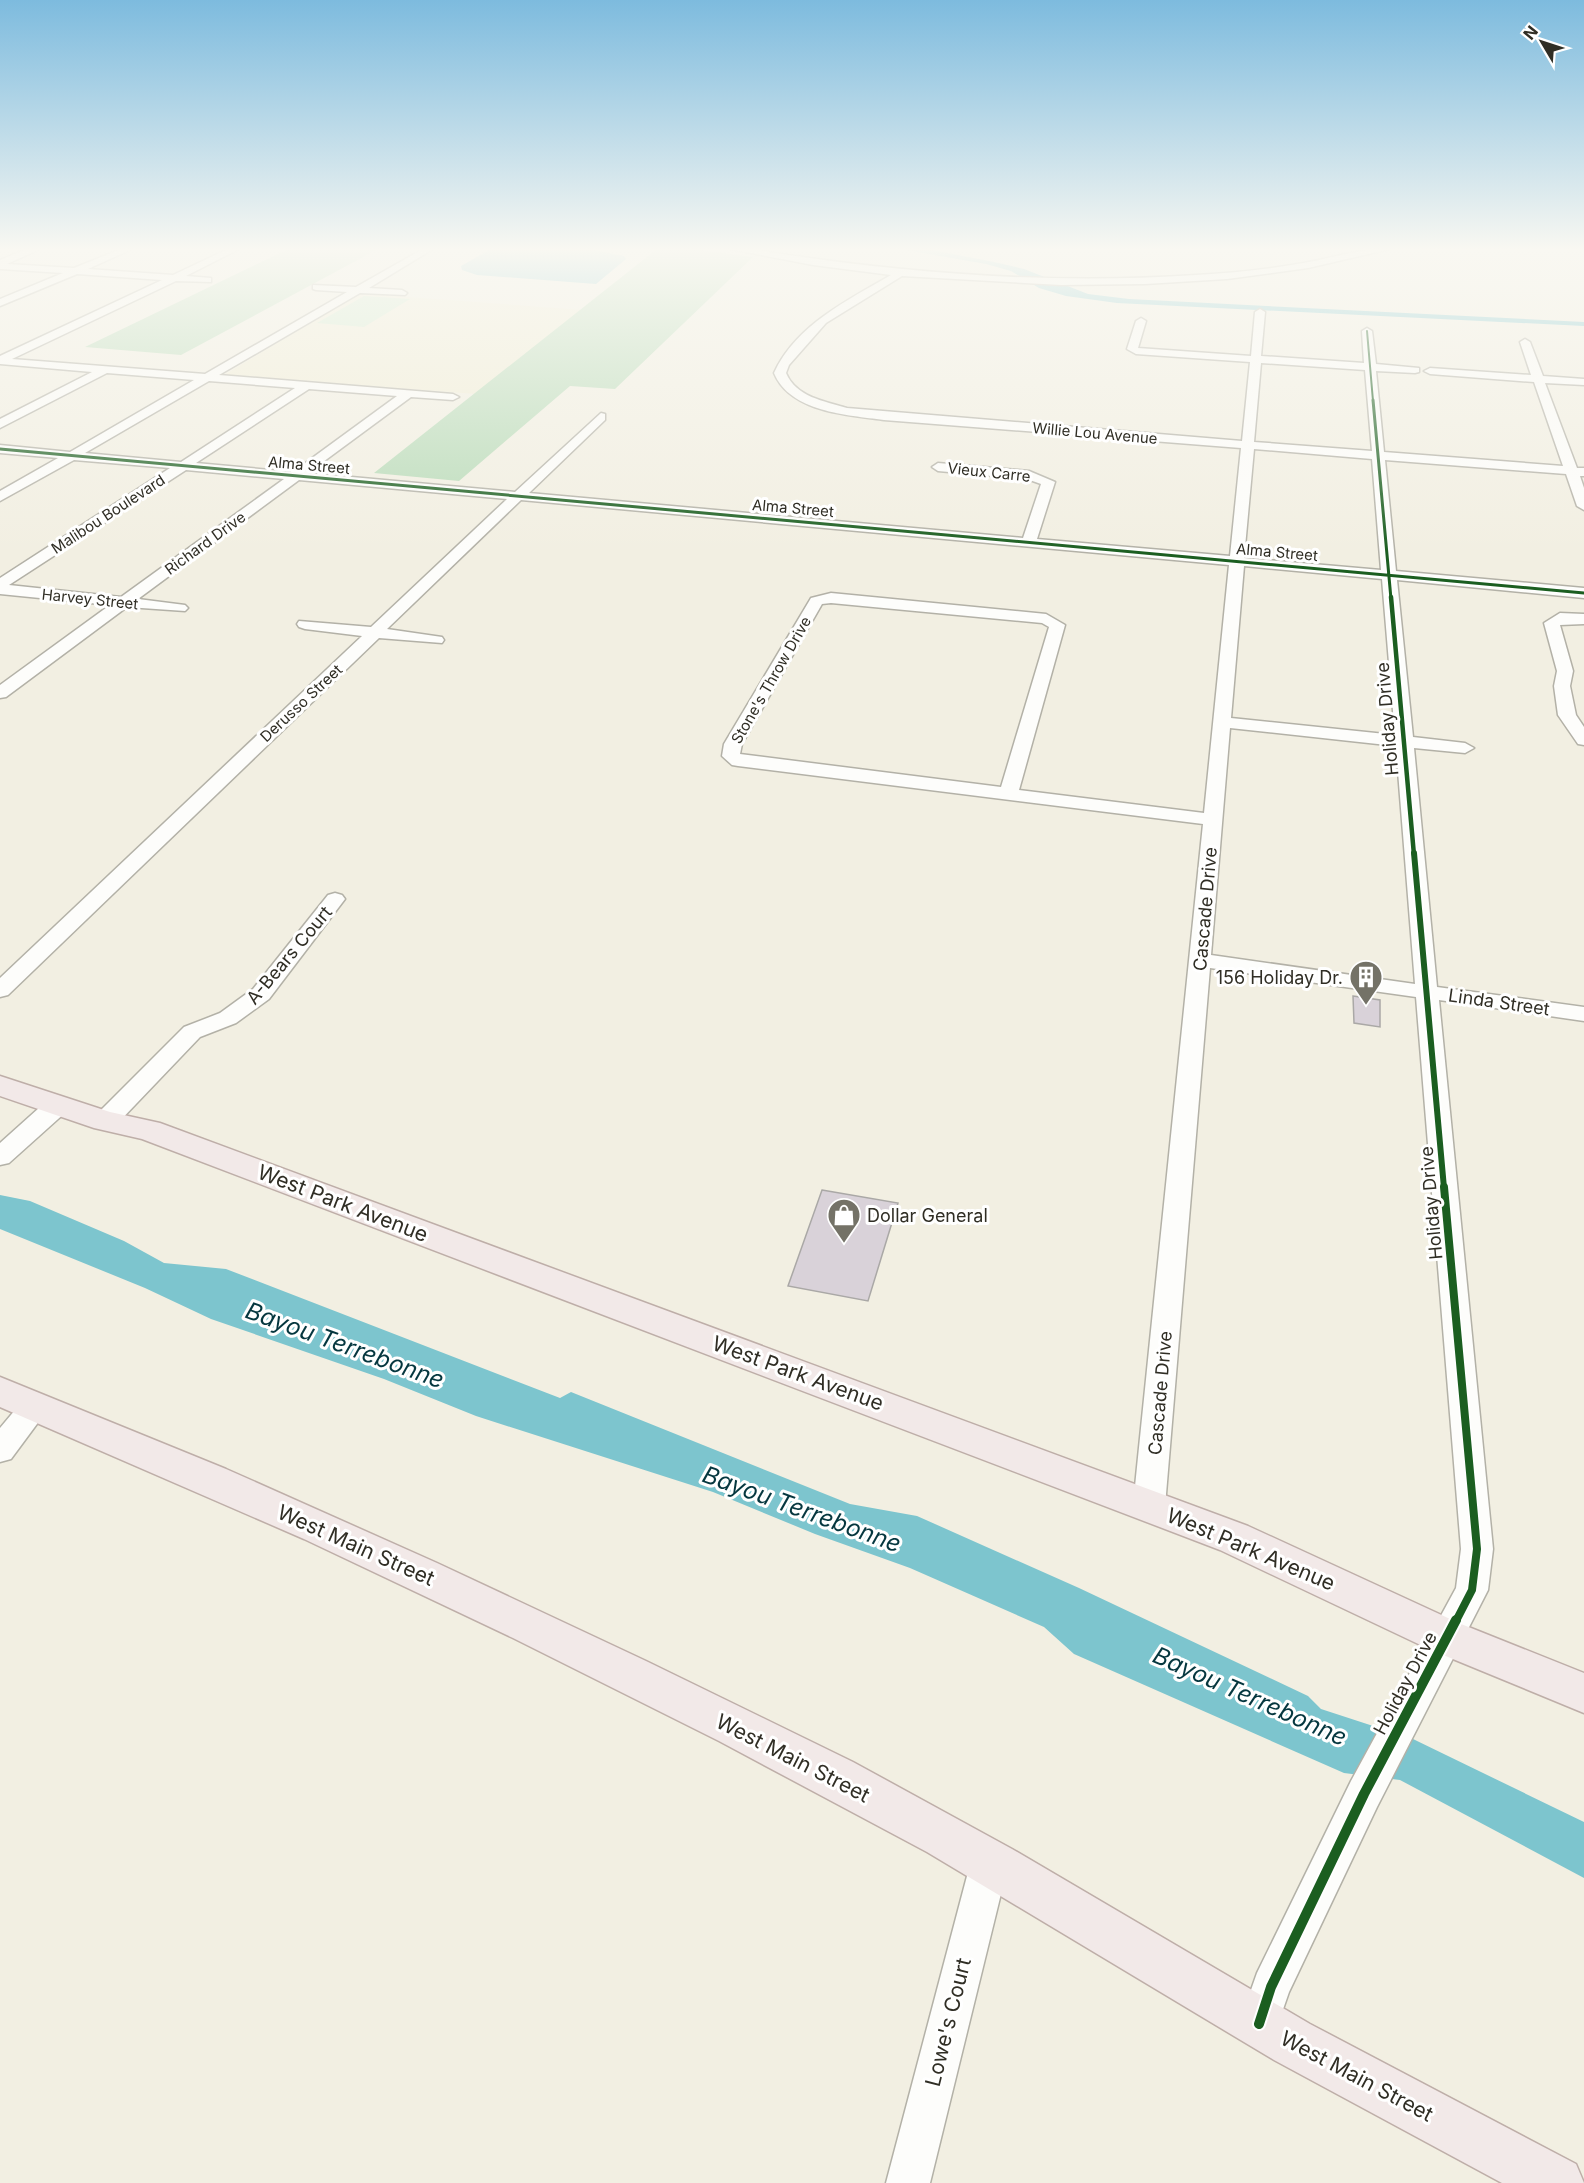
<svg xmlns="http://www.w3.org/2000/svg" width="1584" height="2183" viewBox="0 0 1584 2183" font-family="Inter,sans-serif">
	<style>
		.built { fill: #f1edd6 }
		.green { fill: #d0ebcf }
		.forest { fill: #b9dbb9 }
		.water { fill: #7dc5ce }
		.building { fill: #d9d2d9; stroke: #aaa8a6; stroke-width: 1.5 }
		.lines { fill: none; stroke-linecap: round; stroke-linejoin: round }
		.minor-casing { stroke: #b3b1a7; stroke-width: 3 }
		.major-casing { stroke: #beaea8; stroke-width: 3 }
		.minor { fill: #fdfdfb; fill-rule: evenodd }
		.major { fill: #f2e9e8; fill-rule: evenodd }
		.cycleway-far5-casing { stroke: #fff; stroke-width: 4 }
		.cycleway-far4-casing { stroke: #fff; stroke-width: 5 }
		.cycleway-far3-casing { stroke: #fff; stroke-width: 8 }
		.cycleway-far2-casing { stroke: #fff; stroke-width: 10 }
		.cycleway-far1-casing { stroke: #fff; stroke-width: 11 }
		.cycleway-casing { stroke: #fff; stroke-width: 14 }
		.cycleway-far5 { stroke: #1b5e20; stroke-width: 2 }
		.cycleway-far4 { stroke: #1b5e20; stroke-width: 3 }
		.cycleway-far3 { stroke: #1b5e20; stroke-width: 4.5 }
		.cycleway-far2 { stroke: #1b5e20; stroke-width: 6 }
		.cycleway-far1 { stroke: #1b5e20; stroke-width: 8 }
		.cycleway { stroke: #1b5e20; stroke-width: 10 }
		.labels { text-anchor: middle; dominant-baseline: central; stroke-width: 6; stroke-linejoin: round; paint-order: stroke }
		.far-street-label { font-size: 15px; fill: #302e25; stroke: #fff }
		.street-label { font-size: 18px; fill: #302e25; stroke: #fff }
		.poi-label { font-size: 18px; fill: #302e25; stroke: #fff; text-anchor: end }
		.near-street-label { font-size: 21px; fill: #302e25; stroke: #fff }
		.near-water-label { font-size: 24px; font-style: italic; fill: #05373f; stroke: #fff }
	</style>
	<rect width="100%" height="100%" fill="#f2efe2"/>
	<!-- built -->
	<path class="built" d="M362 292 408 297 582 310 476 394 224 375Z"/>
	<!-- green -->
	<path class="green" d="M364 296 410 299 364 327 317 323Z"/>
	<!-- forest -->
	<path class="forest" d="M288 249H378L181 355 85 347Z
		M657 249H694L753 257 615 389 570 386 459 481 374 473Z"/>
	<!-- water -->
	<path class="water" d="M491 249H589L624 256 626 259 596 284 477 275 462 270 461 266Z
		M900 249H927L994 262 1024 269 1088 294 1129 299 1584 322V326L1117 303 1066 296 1039 288 1011 271 986 264Z
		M0 1195 30 1201 124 1241 164 1263 226 1269 560 1398 571 1392 850 1504 917 1516 1079 1588 1308 1696 1321 1709 1413 1739 1584 1822V1878L1400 1780 1344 1773 1074 1654 1044 1627 910 1568 815 1534 713 1492 476 1416 384 1379 211 1319 145 1288 0 1229Z"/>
	<!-- building -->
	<path class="building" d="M1353 996 1380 1000V1027L1354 1023Z
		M822 1190 898 1203 868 1301 788 1286Z"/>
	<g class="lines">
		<!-- minor casing -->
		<g class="minor-casing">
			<path id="minor" d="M27 249H40L7 264 74 268 121 249H132L88 269 173 275 228 249H239L186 276 211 278V282L176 281 12 359 205 374 347 292 316 290 313 289V285L356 287 423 249H433L369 288 402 290 407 293 405 295 360 293 219 375 453 394 459 397 453 400 411 397 308 473 515 492 601 413 605 414V420L529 493 1023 538 1041 484 1027 479 938 471 932 467 938 463 1029 471 1055 482 1037 539 1230 556 1241 448 884 420C847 415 790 412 774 373 796 325 848 300 891 275L813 265 730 249H750C898 273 1046 285 1196 275 1233 273 1272 269 1309 262 1336 257 1362 248 1390 249L1308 268 1227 279 1145 284 1061 285 902 276 826 323 789 365 786 373C796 397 824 401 847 408L1242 441 1250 362 1136 354 1127 349 1136 321 1141 318 1146 321 1138 348 1251 356 1255 312 1260 309 1265 312 1261 356 1364 363 1362 331 1367 328 1372 331 1376 364 1419 368V372L1415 373 1376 371 1384 452 1563 466 1534 382 1430 374 1424 371 1430 368 1531 375 1520 342 1525 339 1530 342 1543 376 1584 379V385L1545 383 1577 468H1584V476H1580L1584 488V510L1577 506 1566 474 1385 460 1396 571 1584 588V598L1397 580 1413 737 1465 743 1474 748 1465 753 1414 748 1437 987 1584 1007V1021L1439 1000 1493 1549 1488 1590 1377 1807 1289 1992 1273 2038 1259 2044 1245 2038 1239 2024 1257 1973 1351 1781 1456 1588 1461 1549 1416 997 1210 968 1165 1506 1160 1515 1149 1519 1138 1515 1133 1506 1203 824 738 766 732 765 722 756 724 744 811 598 831 593 1046 614 1065 625 1019 790 1204 813 1229 565 521 500 387 629 442 637 444 640 442 643 379 638 8 995 0 997V978L362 636 305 629 299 627 297 624 299 621 371 627 507 499 299 480 138 599 185 605 188 608 185 611 127 607 6 697 0 698V685L110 605 0 594V578L170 468 74 460 0 501V491L58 458 0 453V445L70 452 194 380 107 373 0 428V419L92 372 0 364V356L162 280 77 274 0 306V299L63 273 0 269V260ZM1261 363 1365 370 1372 451 1254 442ZM209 381 295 388 181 462 85 453ZM309 389 397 396 293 472 196 463ZM1254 449 1372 459 1381 570 1244 558ZM186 470 284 479 121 597 9 585ZM1244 566 1382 579 1395 735 1231 718ZM831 603 1042 623 1049 627 1001 787 740 754 742 744 822 604ZM1230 728 1396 746 1415 984 1211 955Z
				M1560 613 1584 614V624L1560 625 1573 671 1570 686 1576 715 1584 727V745L1578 744 1558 715 1554 686 1557 671 1544 623Z
				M335 893 342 895 345 899 269 999 236 1023 200 1037 114 1127 105 1129 96 1127 93 1121 96 1115 184 1027 220 1013 253 989 328 895Z
				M58 1097 67 1099 70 1105 67 1111 9 1163 0 1165V1143L49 1099Z
				M36 1393 46 1397 51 1405 11 1459 0 1462V1428L26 1397Z
				M990 1842 1003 1848 1009 1861 930 2183H886L971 1861 977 1848Z"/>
		</g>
		<!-- major casing -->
		<g class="major-casing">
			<path id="major" d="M0 1076 110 1112 160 1123 1248 1526 1461 1624 1584 1673V1713L1431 1650 1220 1550 142 1139 94 1128 0 1096Z
				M0 1377 226 1469 437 1563 646 1661 853 1762 1012 1849 1310 2024 1576 2164 1584 2183H1502L1274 2060 927 1852 719 1741 513 1638 304 1539 0 1407Z"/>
		</g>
		<!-- minor -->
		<use href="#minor" class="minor"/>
		<!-- major -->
		<use href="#major" class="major"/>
		<!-- cycleway-far5 casing -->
		<g class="cycleway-far5-casing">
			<path id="cycleway-far5" d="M1367 331 1373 401"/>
		</g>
		<!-- cycleway-far4 casing -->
		<g class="cycleway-far4-casing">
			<path id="cycleway-far4" d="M1373 400 1391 599
				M0 449 1584 593"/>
		</g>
		<!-- cycleway-far3 casing -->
		<g class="cycleway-far3-casing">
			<path id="cycleway-far3" d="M1391 597 1414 855"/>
		</g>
		<!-- cycleway-far2 casing -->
		<g class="cycleway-far2-casing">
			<path id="cycleway-far2" d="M1414 853 1444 1188"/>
		</g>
		<!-- cycleway-far1 casing -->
		<g class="cycleway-far1-casing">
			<path id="cycleway-far1" d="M1444 1187 1477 1549 1472 1590 1456 1621"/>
		</g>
		<!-- cycleway casing -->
		<g class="cycleway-casing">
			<path id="cycleway" d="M1259 2024 1271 1987 1364 1794 1456 1620"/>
		</g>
		<!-- cycleway-far5 -->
		<use href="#cycleway-far5" class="cycleway-far5"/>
		<!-- cycleway-far4 -->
		<use href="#cycleway-far4" class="cycleway-far4"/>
		<!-- cycleway-far3 -->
		<use href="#cycleway-far3" class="cycleway-far3"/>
		<!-- cycleway-far2 -->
		<use href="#cycleway-far2" class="cycleway-far2"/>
		<!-- cycleway-far1 -->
		<use href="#cycleway-far1" class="cycleway-far1"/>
		<!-- cycleway -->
		<use href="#cycleway" class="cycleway"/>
	</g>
	<!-- sky -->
	<linearGradient id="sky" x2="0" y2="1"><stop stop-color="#7dbbde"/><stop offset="0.45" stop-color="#f9f8f2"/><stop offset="1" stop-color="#f9f8f2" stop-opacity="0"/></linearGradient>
	<rect width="1584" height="554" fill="url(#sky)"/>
	<!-- icons -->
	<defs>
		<g id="building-pin" transform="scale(1.725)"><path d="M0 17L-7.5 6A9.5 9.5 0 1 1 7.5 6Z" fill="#747267" stroke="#fff"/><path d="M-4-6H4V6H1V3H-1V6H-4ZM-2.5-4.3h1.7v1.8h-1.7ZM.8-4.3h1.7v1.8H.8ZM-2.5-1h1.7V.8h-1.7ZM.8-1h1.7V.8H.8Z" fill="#fff"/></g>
		<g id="shop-pin" transform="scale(1.725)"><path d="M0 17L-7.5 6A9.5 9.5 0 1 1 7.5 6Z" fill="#747267" stroke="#fff"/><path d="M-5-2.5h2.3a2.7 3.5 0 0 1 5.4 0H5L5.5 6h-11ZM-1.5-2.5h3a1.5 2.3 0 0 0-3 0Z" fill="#fff"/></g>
	</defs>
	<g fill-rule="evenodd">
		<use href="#building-pin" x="1366" y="977"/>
		<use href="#shop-pin" x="844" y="1215"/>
	</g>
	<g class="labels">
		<!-- far-street labels -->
		<g class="far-street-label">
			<text transform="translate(1095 433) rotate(5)">Willie Lou Avenue</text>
			<text transform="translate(309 465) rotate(5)">Alma Street</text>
			<text transform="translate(989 472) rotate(6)">Vieux Carre</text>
			<text transform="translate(793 508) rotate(5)">Alma Street</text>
			<text transform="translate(108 514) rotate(-33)">Malibou Boulevard</text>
			<text transform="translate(205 543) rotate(-36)">Richard Drive</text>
			<text transform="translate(1277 552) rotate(5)">Alma Street</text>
			<text transform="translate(90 599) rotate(6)">Harvey Street</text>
			<text transform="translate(771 680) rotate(-60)">Stone's Throw Drive</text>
			<text transform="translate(301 703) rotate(-43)">Derusso Street</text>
		</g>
		<!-- street labels -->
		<g class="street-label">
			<text transform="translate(1387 719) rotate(-95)">Holiday Drive</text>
			<text transform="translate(1205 909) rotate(-85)">Cascade Drive</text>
			<text transform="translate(289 955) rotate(-50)">A-Bears Court</text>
			<text transform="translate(1499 1002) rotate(8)">Linda Street</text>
			<text transform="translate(1431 1203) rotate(-95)">Holiday Drive</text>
			<text transform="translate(1160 1393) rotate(-85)">Cascade Drive</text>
			<text transform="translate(1405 1683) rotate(-62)">Holiday Drive</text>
		</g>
		<!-- poi labels -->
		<g class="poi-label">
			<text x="1343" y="977">156 Holiday Dr.</text>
			<text x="867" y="1215" text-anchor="start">Dollar General</text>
		</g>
		<!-- near-street labels -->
		<g class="near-street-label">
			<text transform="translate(343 1203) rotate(21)">West Park Avenue</text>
			<text transform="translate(798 1373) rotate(20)">West Park Avenue</text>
			<text transform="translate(356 1545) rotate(24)">West Main Street</text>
			<text transform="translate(1251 1549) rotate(23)">West Park Avenue</text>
			<text transform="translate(793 1758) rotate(27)">West Main Street</text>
			<text transform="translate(948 2022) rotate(-76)">Lowe's Court</text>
			<text transform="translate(1357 2076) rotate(28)">West Main Street</text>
		</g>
		<!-- near-water labels -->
		<g class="near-water-label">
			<text transform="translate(345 1345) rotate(20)">Bayou Terrebonne</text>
			<text transform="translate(802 1509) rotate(20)">Bayou Terrebonne</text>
			<text transform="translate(1250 1696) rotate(24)">Bayou Terrebonne</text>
		</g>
	</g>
	<!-- north arrow -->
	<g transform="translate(1542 42) rotate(309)" stroke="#ffffff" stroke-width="4.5" paint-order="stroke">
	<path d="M0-4.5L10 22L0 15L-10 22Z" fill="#302e25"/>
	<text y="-9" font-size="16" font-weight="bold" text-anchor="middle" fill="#302e25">N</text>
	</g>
</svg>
